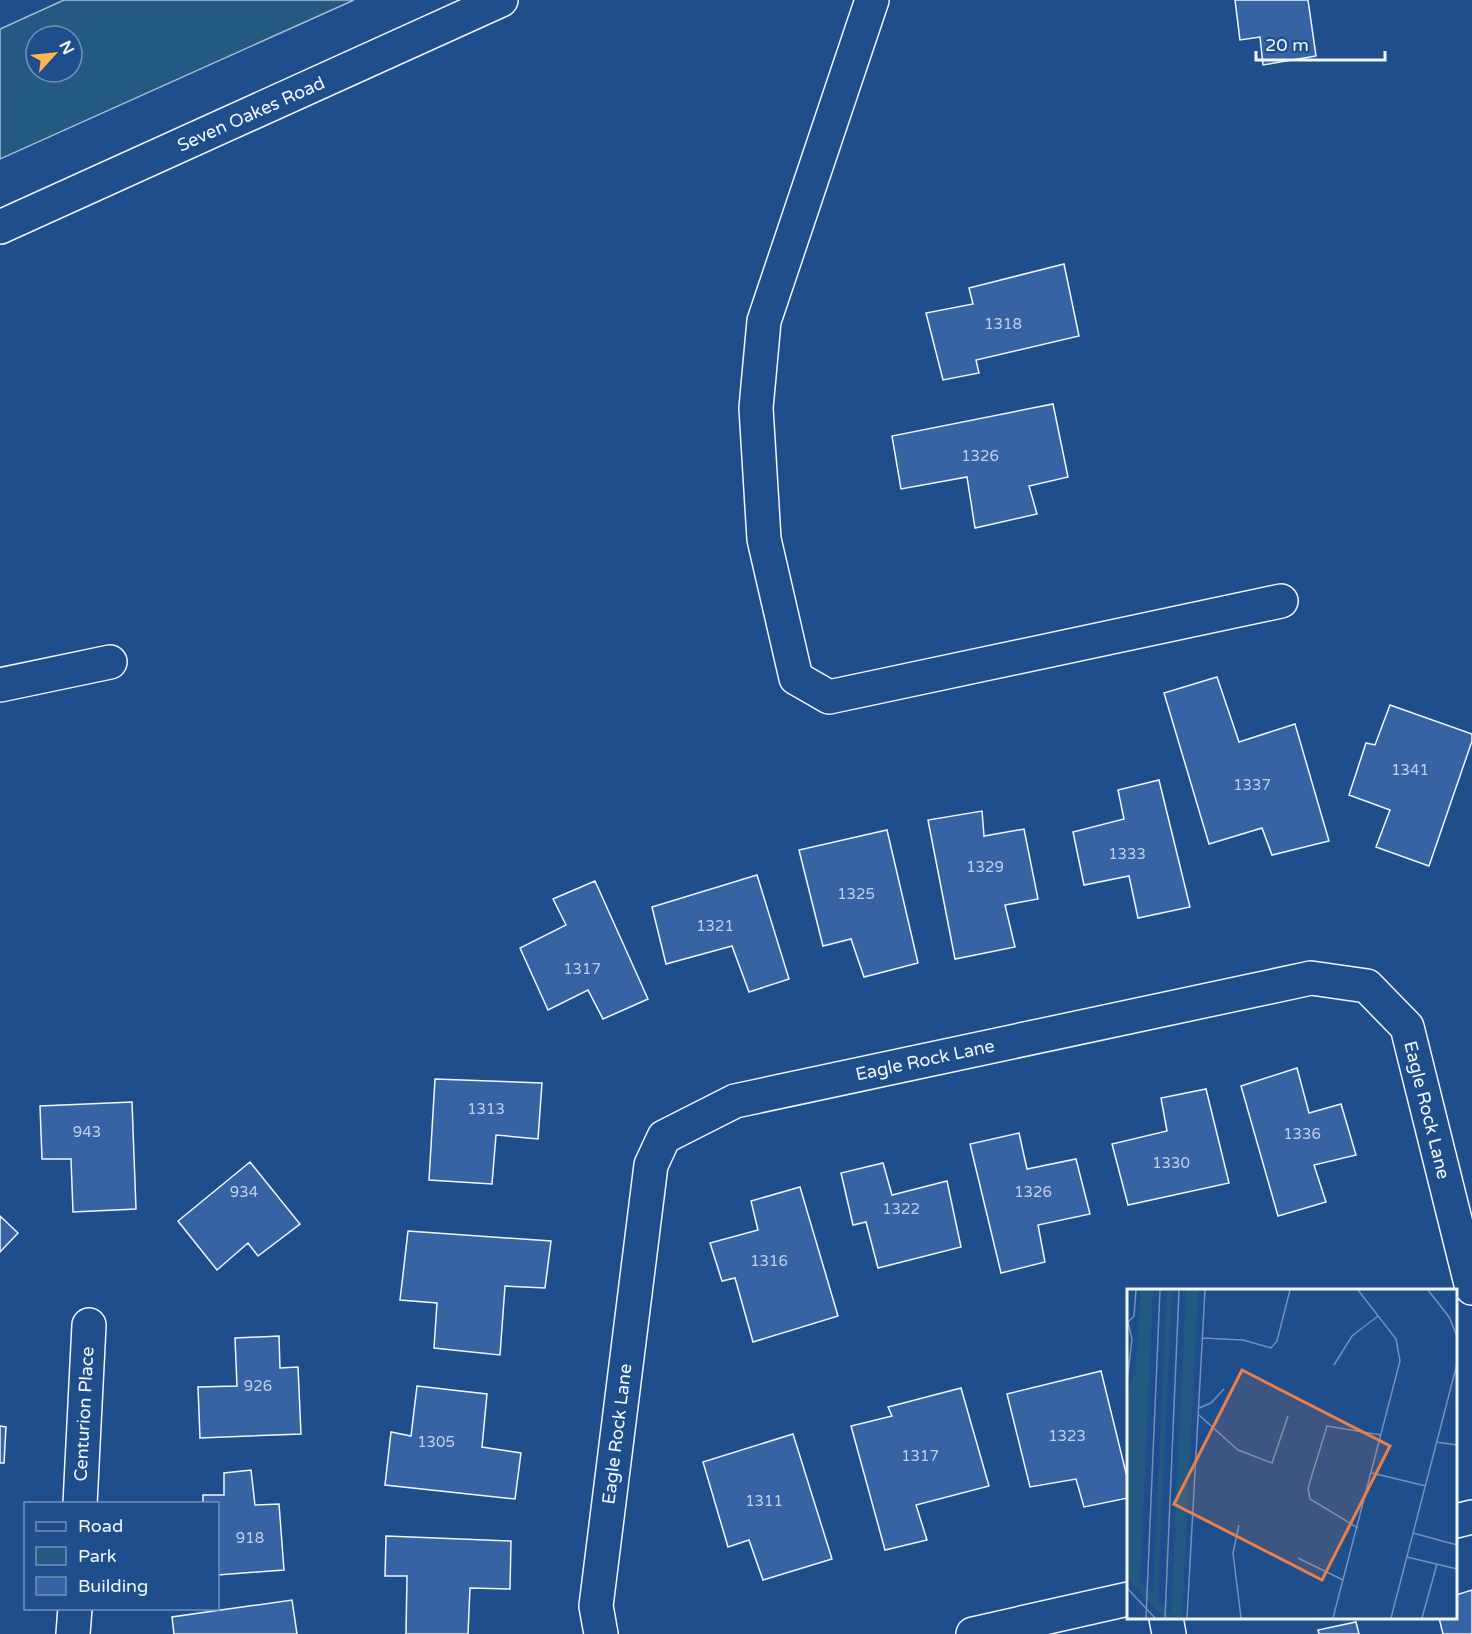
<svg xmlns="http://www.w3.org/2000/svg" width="1472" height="1634" viewBox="0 0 1472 1634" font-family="'Varela Round',sans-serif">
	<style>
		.green { fill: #245a82; stroke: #a8bbd7; stroke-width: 1.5; fill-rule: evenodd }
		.building { fill: #3563a3; stroke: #f2f6ff; stroke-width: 1.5 }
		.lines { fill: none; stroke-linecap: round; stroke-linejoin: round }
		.minor-casing { stroke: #f2f6ff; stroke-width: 36 }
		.minor { stroke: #1f4e8c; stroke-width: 33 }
		.labels { text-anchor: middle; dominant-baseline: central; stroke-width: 4.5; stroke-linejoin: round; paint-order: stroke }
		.number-label { font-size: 15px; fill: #c3d1e8 }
		.street-label { font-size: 18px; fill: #f2f6ff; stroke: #1f4e8c }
		.inset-road { fill: none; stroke: #7391ba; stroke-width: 1.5 }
		.view { fill: #ea8049; fill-opacity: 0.15; stroke: #ea8049; stroke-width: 3 }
		.inset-edge { fill: none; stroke: #f2f6ff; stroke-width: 3 }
	</style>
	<rect width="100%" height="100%" fill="#1f4e8c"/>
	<!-- green -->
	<path class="green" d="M64 0H354L0 159V29ZM36 36H72V72H36Z"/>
	<!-- building -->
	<path class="building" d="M1235 0H1308L1316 56 1263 65 1260 37 1240 40Z
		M1064 264 1079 336 976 360 979 373 943 380 926 313 973 304 969 288Z
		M1053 404 1068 477 1029 486 1037 514 975 528 967 477 901 489 892 436Z
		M1217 677 1239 742 1295 724 1329 841 1272 855 1262 828 1209 844 1164 693Z
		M1390 705 1472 734V741L1429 866 1376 847 1390 810 1349 795 1366 743 1375 745Z
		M1159 780 1190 907 1138 918 1129 876 1084 885 1073 832 1124 819 1118 790Z
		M982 811 984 836 1024 829 1038 899 1005 905 1015 947 955 959 928 820Z
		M887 830 918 963 864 977 851 939 823 946 799 850Z
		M757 875 789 979 749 992 732 946 666 964 652 907Z
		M595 881 648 999 603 1019 588 990 548 1010 520 948 566 925 553 899Z
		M1297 1068 1309 1113 1341 1104 1356 1155 1314 1165 1326 1202 1278 1216 1241 1086Z
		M435 1079 542 1083 538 1139 496 1135 492 1184 429 1180Z
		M1206 1089 1229 1183 1128 1205 1112 1144 1167 1131 1161 1098Z
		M132 1102 136 1209 73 1212 71 1159H42L40 1106Z
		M1019 1133 1027 1169 1076 1159 1090 1214 1038 1225 1045 1262 1001 1273 970 1144Z
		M250 1162 300 1224 258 1256 248 1243 217 1270 178 1221Z
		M883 1163 892 1195 947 1181 961 1247 878 1268 866 1222 853 1225 841 1173Z
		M800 1187 838 1316 753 1342 735 1278 722 1281 710 1243 758 1230 751 1201Z
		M0 1216 18 1233 0 1252Z
		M408 1231 551 1241 545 1288 505 1286 500 1355 434 1348 437 1303 400 1300Z
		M279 1336 280 1368 298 1367 301 1434 200 1438 198 1387 237 1386 235 1338Z
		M1101 1371 1128 1481V1498L1084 1507 1076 1479 1030 1487 1007 1394Z
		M417 1386 487 1394 482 1447 521 1453 515 1499 385 1485 391 1432 411 1436Z
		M961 1388 989 1486 916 1505 927 1540 885 1550 851 1426 892 1416 888 1407Z
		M0 1426 6 1427 4 1463H0Z
		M793 1434 832 1559 763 1580 749 1540 728 1547 703 1462Z
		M251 1470 255 1505 279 1504 284 1570 218 1575V1504H203V1495H224V1473Z
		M386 1536 511 1541 510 1589 470 1588 468 1634H406L407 1576H385Z
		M1472 1590V1634H1443L1439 1618H1456V1595Z
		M292 1600 297 1634H174L172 1617Z
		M1356 1622 1359 1634H1319L1318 1630Z"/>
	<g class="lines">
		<!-- minor casing -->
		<g class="minor-casing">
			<path id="minor" d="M872 0 764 321 756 408 764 539 796 678 829 697 1281 601
				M0 227 501 0
				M0 685 110 662
				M80 1504 89 1325
				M1456 1521 1472 1517
				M1166 1618 1169 1634
				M73 1634 75 1608
				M601 1634 596 1606 651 1165 664 1137 735 1101 1311 978 1367 986 1407 1027 1472 1288
				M973 1634 1128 1599"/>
		</g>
		<!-- minor -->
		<use href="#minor" class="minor"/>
	</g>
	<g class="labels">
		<!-- number labels -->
		<g class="number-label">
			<text x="1003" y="324">1318</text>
			<text x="980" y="456">1326</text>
			<text x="1410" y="770">1341</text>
			<text x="1252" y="785">1337</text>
			<text x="1127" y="854">1333</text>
			<text x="985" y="867">1329</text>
			<text x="856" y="894">1325</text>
			<text x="715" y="926">1321</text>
			<text x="582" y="969">1317</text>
			<text x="486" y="1109">1313</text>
			<text x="87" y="1132">943</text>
			<text x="1302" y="1134">1336</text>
			<text x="1171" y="1163">1330</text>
			<text x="244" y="1192">934</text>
			<text x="1033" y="1192">1326</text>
			<text x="901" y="1209">1322</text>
			<text x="769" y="1261">1316</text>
			<text x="258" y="1386">926</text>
			<text x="1067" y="1436">1323</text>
			<text x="436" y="1442">1305</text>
			<text x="920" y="1456">1317</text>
			<text x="764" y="1501">1311</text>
			<text x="250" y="1538">918</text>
		</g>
		<!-- street labels -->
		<g class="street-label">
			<text transform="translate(251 114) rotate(-24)">Seven Oakes Road</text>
			<text transform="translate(925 1060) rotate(-12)">Eagle Rock Lane</text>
			<text transform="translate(1427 1110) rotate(76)">Eagle Rock Lane</text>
			<text transform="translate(84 1414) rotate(-87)">Centurion Place</text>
			<text transform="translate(617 1434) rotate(-83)">Eagle Rock Lane</text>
		</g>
	</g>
	<!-- overview -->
	<g transform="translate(1127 1289)">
		<rect width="330" height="330" fill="#1f4e8c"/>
		<path d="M14 1H26L13 292 26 305 40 1H45L31 300 32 314 44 327 59 1H71L55 329H38L0 290V106L8 85Z" fill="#245a82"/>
		<path class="inset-road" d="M301 1 322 28 330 47M1 33 7 27 9 1M75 49 116 51 144 59 150 52 163 1M207 76 225 47 251 27M0 92 5 50 1 33M72 119 84 114 97 100M72 126 111 161 145 174 161 127M309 153 330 156M245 184 299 197M112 236 106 264 114 329M231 239 183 210 181 199 200 137 254 146M286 244 330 256M280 268 330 280M171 269 216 291M0 299 28 329M19 329 33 1M38 329 52 1M60 329 78 1M206 329 273 72 269 50 231 1M264 329 330 75M295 329 310 275"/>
		<path class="view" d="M115 81 263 157 195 291 47 215Z"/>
		<rect width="330" height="330" class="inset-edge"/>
	</g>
	<!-- legend -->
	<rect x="24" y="1502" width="195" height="108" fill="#1f4e8c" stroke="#7391ba" stroke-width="1.5"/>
	<rect x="36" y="1522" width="30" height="9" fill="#1f4e8c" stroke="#7391ba" stroke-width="1.5"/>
	<text x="78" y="1532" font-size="18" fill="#f2f6ff">Road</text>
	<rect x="36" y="1547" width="30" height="18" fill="#245a82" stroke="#7391ba" stroke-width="1.5"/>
	<text x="78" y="1562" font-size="18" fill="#f2f6ff">Park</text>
	<rect x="36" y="1577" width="30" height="18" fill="#3563a3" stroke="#7391ba" stroke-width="1.5"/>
	<text x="78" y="1592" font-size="18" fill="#f2f6ff">Building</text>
	<!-- north arrow -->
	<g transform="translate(54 54) rotate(63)"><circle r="28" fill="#1f4e8c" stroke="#7391ba" stroke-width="1.5"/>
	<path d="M0-4.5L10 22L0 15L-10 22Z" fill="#ffb74d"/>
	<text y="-9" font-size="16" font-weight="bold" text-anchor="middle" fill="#f2f6ff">N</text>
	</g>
	<!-- scale -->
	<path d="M1256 51v9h129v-9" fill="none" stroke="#f2f6ff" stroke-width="3"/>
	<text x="1265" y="51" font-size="18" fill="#f2f6ff" stroke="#1f4e8c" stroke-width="4.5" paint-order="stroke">20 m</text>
</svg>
